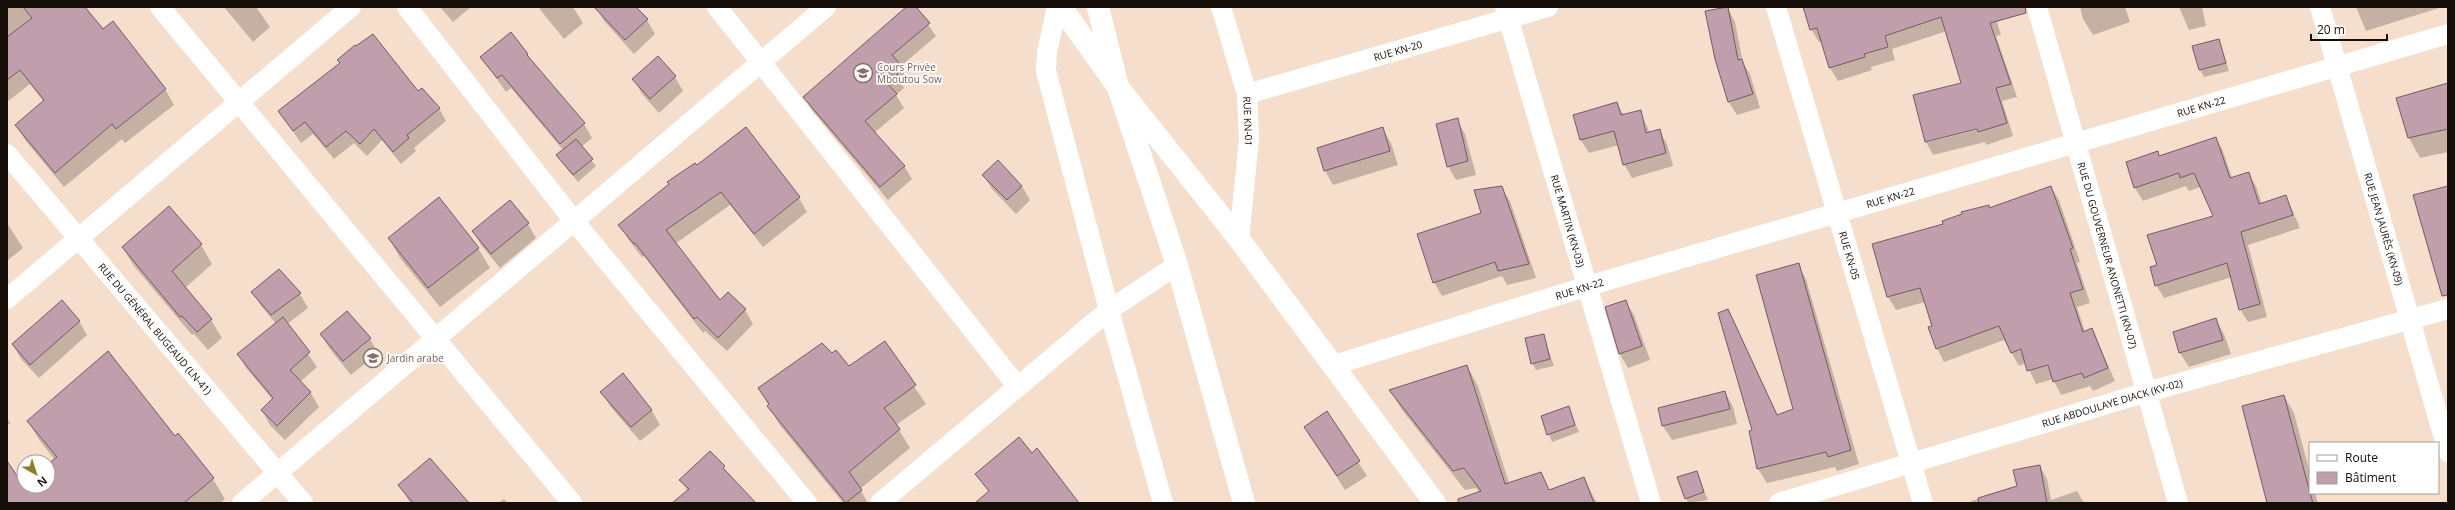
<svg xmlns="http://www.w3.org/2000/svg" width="2455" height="510" viewBox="0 0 2455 510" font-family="'Open Sans',sans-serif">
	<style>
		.shadow { fill: #0003; fill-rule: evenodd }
		.building { fill: #c09eab; stroke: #735b64 }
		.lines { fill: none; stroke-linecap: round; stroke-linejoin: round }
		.street { stroke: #fff; stroke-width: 20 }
		.secondary { stroke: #fff; stroke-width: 22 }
		.primary { stroke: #fff; stroke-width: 22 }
		.labels { text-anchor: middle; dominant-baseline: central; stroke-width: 3.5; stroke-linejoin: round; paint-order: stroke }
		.street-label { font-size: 10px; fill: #150d07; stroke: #fff }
		.education-label { font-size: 10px; fill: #785e54; stroke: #fff; text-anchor: start }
	</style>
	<rect width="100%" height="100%" fill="#f5decc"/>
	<!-- shadow -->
	<path class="shadow" d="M7 7H84L103 31 165 89 174 105 125 143 122 139 64 187 25 140 16 125 44 102 30 84 7 102Z
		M224 7H256L270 27 253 42Z
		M440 7H471L453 22Z
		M538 7H573L583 23 564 39Z
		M596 7H635L647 20 655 34 634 54 604 21Z
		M907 7H915L936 36 900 67 906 77 901 82 904 88 896 95 904 108 874 133 904 166 912 179 888 200 812 110 804 97Z
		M1727 7 1735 22 1743 63 1750 74 1760 108 1737 115 1728 101Z
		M1804 7H2005L2009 17 1997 22 2001 35 1996 36 2017 97 2002 101 2013 136 1986 145 1985 142 1933 155 1926 142 1963 84 1947 31 1892 49 1895 60 1871 67 1872 70 1838 81 1830 68 1822 41 1819 42 1811 29ZM1981 127 1982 129 1928 142V140Z
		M2080 7H2125L2130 22 2093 35 2083 19Z
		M2179 7H2202L2206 26 2189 30Z
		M2356 7H2442L2366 31Z
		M2219 40 2229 71 2204 77 2200 70Z
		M527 54 533 64 584 124 592 138 581 147 596 166 578 182 557 156 563 150 511 88 506 92 482 58Z
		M338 60 439 108 446 121 414 148 416 151 401 164 382 140 367 156 354 143 334 159 313 134 301 143 279 111 340 64Z
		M675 77 683 91 659 113 642 94 634 80Z
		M2448 84V152L2420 158 2409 138Z
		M1617 104 1624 115 1640 111 1650 133 1659 131 1667 144 1673 166 1632 178 1624 164 1619 145 1589 153 1581 140 1574 116Z
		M1457 120 1465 134 1476 175 1456 180 1448 166Z
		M746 128 799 198 807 212 763 247 730 205 675 244 720 302 745 310 753 324 727 351 705 331 703 333 644 256 642 257 628 239 620 225Z
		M1382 128 1391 143 1398 165 1333 185 1325 171 1318 149Z
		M2216 138 2223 151 2232 178 2248 173 2256 186 2262 204 2286 196 2300 228 2248 245 2267 317 2248 322 2240 309 2232 277 2164 298 2156 285 2159 265 2214 217 2201 187 2189 191 2186 186 2143 201 2135 188 2127 163 2157 152 2160 157Z
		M983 175 1022 186 1030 200 1016 214 992 189Z
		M1501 187 1510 201 1536 278 1507 285 1502 276 1442 296 1434 282Z
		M2051 187 2059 200 2080 262 2077 263 2090 303 2077 307 2085 332 2092 329 2115 381 2093 391 2090 386 2061 395 2053 379 2036 384 2026 363 2019 366 2004 340 1944 362 1937 348 1925 302 1896 310 1888 297 1874 244 1944 224 1988 206 1990 209Z
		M169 208 201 245 212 264 185 288 211 320 222 338 208 350 194 334 192 335 134 266 123 248Z
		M7 223 23 248 7 261Z
		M528 224 536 238 500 268 481 245 473 231Z
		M389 238 478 248 490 268 440 307 400 258Z
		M1798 265 1806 279 1859 464 1837 471 1835 467 1767 483 1758 469 1750 431H1753L1728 310 1778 416 1794 410Z
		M279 270 300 294 308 308 287 324 317 367 300 382 311 393 319 407 285 440 270 425 262 410 273 400 246 368 238 354 276 324 261 306 253 292Z
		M1625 301 1634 315 1650 360 1628 368 1620 354Z
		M2216 320 2224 334 2231 354 2189 367 2180 353 2174 332Z
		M79 321 87 335 39 378 21 359 13 345Z
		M321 334 370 339 378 353 351 375 329 348Z
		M1543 335 1554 366 1536 370 1532 363Z
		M884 342 926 404 896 425 910 448 860 489 868 503H843L779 424 759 388 832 355 849 367Z
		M1467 366 1478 386 1509 483 1540 473 1550 491 1584 479 1597 503H1488L1476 488 1465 490 1402 410 1390 390Z
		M623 374 652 411 660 425 640 441 610 406 602 392Z
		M1725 392 1733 407 1737 424 1672 440 1663 426 1659 409Z
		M2284 396 2294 413 2310 473V493H2315L2318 503H2268Z
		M1568 407 1579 432 1552 442 1542 417Z
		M1327 413 1367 476 1345 490 1305 427Z
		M7 418 10 423 7 426Z
		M28 421 175 437 213 479 225 499 220 503H7V463L24 486H48V466L55 460 40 441Z
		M710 452 754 503H673L688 492 681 480Z
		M1032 454 1078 503H998L977 474Z
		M2040 466 2047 479 2051 500 2077 491 2084 503H1972L1971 501 2018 487Z
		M1696 472 1708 500 1688 503 1678 478Z
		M400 485 468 503H410Z
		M504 499 508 503H499Z"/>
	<!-- building -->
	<path class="building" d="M23 7H85L103 29 113 21 166 89 116 129 112 124 55 173 15 125 44 100 20 70 7 80V37L32 18Z
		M594 7H636L648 19 625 40Z
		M906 7H916L930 23 892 55 899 63 893 69 898 74 887 83 897 94 865 121 905 166 880 187 803 97Z
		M1728 7 1738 60 1742 59 1753 94 1728 102 1715 59 1705 11Z
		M1803 7H2025L2026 13 1990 23 2011 84 1996 88 2007 123 1978 132 1977 129 1925 142 1913 95 1961 83 1941 17 1885 36 1888 47 1864 54 1865 57 1829 68 1817 28 1810 30Z
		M511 32 528 54 527 55 585 123 560 144 502 75 497 78 480 57Z
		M373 34 418 91 422 88 440 108 407 135 409 138 393 152 374 129 360 144 346 131 326 147 305 122 293 131 278 111 340 63 337 60 355 45 356 46Z
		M2219 39 2226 63 2199 70 2192 46Z
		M658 56 676 76 650 99 632 79Z
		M2448 83V129L2408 138 2396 98Z
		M1617 102 1621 115 1641 110 1646 133 1660 129 1666 153 1623 165 1614 131 1580 140 1573 115Z
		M1458 118 1468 161 1447 167 1436 124Z
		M746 127 800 197 754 234 721 192 666 230 720 300 728 292 746 309 718 338 697 317 694 319 635 243 634 244 618 225 669 184 667 182 695 163 697 165Z
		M1383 127 1390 151 1324 171 1317 148Z
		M2216 137 2230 178 2249 172 2259 204 2286 195 2293 215 2241 232 2260 304 2239 310 2227 263 2155 286 2150 267 2157 265 2147 235 2213 216 2194 173 2180 178 2179 173 2134 188 2126 162 2158 151 2159 156Z
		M576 139 593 159 573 175 556 155Z
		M998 160 1022 186 1007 200 982 175Z
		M1502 186 1529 264 1498 271 1495 262 1433 283 1417 234 1481 213 1474 190Z
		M2051 186 2073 248 2070 249 2083 289 2070 293 2083 332 2092 328 2108 368 2084 378 2082 373 2053 382 2048 365 2027 371 2021 349 2011 353 1999 326 1936 349 1928 327 1932 326 1920 288 1887 297 1872 244 1943 224 1942 221 1962 214 1961 212 1989 205V208Z
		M2448 186V295L2442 296 2413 195Z
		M439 197 479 248 428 288 388 238Z
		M510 200 529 223 491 254 472 231Z
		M169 206 202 244 172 271 212 319 197 332 182 316 180 317 122 247Z
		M1799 263 1851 450 1828 457 1826 452 1757 469 1749 431 1752 430 1718 313 1728 309 1777 415 1793 409 1756 275Z
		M279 269 301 293 271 315 251 292Z
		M62 300 80 321 30 365 12 344Z
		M1626 300 1642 346 1619 354 1605 307Z
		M347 311 371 338 343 361 320 334Z
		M283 317 310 352 290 370 311 392 277 426 261 410 273 398 237 354Z
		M2216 318 2223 340 2179 353 2173 332Z
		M1544 334 1550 359 1531 364 1525 338Z
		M885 341 916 385 884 408 900 429 849 472 862 490 846 503 767 406 769 404 758 388 822 343 832 353 836 350 849 366Z
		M108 351 175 436 178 433 214 478 184 503H7V461L24 486H48V464L57 457 27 421Z
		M1467 365 1505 484 1541 472 1549 490 1584 477 1594 503H1458V499L1481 491 1464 468 1453 471 1389 390Z
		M623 373 652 410 631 427 600 392Z
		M1725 391 1730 409 1662 426 1658 408Z
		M2284 395 2310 493 2313 503H2267L2242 406Z
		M1569 406 1575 425 1547 435 1541 416Z
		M1327 411 1360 461 1337 476 1304 427Z
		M1019 437 1032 453 1037 448 1079 503H975L989 491 975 474Z
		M710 451 725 466 723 468 756 503H672L689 489 679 480Z
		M430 458 469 503H413L398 485Z
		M2040 465 2047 503H1979L1978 498 2017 486 2013 470Z
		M1697 471 1704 492 1685 499 1677 477Z"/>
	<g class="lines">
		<!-- street -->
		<g class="street">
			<path d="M160 7 572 503"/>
			<path d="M407 7 574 221 807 503"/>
			<path d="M717 7 1018 387"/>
			<path d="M1057 7 1047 52 1046 71 1109 310 1163 503"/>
			<path id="s1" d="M1221 7 1247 94 1249 139 1239 239"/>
			<path id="s2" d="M1505 7 1651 503"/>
			<path id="s3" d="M1776 7 1923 503"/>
			<path id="s4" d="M2037 7 2178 503"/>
			<path id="s5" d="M2320 7 2448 452"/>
			<path id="s6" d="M1247 94 1548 7"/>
			<path id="s7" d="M7 154 303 503"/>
			<path d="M7 299 351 7"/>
			<path id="s8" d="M1334 365 1588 286 2448 34"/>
			<path d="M242 503 826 7"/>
			<path d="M880 503 1109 310 1177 265"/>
			<path id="s9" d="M1779 503 2147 392 2448 309"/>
		</g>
		<!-- secondary -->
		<path class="secondary" d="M1098 7 1118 87 1177 265 1244 503"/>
		<!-- primary -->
		<path class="primary" d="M1061 7 1118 87 1239 239 1435 503"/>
	</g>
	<!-- icons -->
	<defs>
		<g id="school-ring" transform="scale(1)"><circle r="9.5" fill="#fff" stroke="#8d6e63" stroke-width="1.5"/><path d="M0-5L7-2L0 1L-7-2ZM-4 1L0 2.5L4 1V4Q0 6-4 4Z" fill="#8d6e63"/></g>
	</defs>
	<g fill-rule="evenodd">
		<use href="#school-ring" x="863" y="73"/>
		<use href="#school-ring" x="373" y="358"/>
	</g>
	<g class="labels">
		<!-- street labels -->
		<g class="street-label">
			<text stroke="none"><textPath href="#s6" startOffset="157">RUE KN-20</textPath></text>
			<text stroke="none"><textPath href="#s8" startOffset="905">RUE KN-22</textPath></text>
			<text stroke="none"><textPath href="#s1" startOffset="118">RUE KN-01</textPath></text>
			<text stroke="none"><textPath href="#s8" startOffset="581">RUE KN-22</textPath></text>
			<text stroke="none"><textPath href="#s2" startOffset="223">RUE MARTIN (KN-03)</textPath></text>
			<text stroke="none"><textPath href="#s5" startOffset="231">RUE JEAN JAURÈS (KN-09)</textPath></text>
			<text stroke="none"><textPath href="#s3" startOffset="259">RUE KN-05</textPath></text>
			<text stroke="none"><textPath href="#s4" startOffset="258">RUE DU GOUVERNEUR ANONETTI (KN-07)</textPath></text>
			<text stroke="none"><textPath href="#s8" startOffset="257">RUE KN-22</textPath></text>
			<text stroke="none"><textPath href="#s7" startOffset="229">RUE DU GÉNÉRAL BUGEAUD (LN-41)</textPath></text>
			<text stroke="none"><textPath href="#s9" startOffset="348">RUE ABDOULAYE DIACK (KV-02)</textPath></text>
		</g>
		<!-- education labels -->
		<g class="education-label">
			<text x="877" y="67">Cours Privèe<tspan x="877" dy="12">Mboutou Sow</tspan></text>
			<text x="387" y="358">Jardin arabe</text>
		</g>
	</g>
	<!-- border -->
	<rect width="2455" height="510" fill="none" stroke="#150d07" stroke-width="16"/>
	<!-- legend -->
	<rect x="2309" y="442" width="130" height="52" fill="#ffffff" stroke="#a19e9c"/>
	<rect x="2317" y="455" width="20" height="6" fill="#ffffff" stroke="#a19e9c"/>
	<text x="2345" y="462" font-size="12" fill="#150d07">Route</text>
	<rect x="2317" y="472" width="20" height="12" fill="#c09eab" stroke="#a19e9c"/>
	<text x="2345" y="482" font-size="12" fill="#150d07">Bâtiment</text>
	<!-- north arrow -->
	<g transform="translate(36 474) rotate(141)"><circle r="19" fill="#ffffff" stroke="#a19e9c"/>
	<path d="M0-3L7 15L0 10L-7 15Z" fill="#8b8027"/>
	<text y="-6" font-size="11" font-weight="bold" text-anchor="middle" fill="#150d07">N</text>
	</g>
	<!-- scale -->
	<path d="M2311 34v6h76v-6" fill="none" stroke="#150d07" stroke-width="2"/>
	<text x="2317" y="34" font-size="12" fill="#150d07" stroke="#ffffff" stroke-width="3" paint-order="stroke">20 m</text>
</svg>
